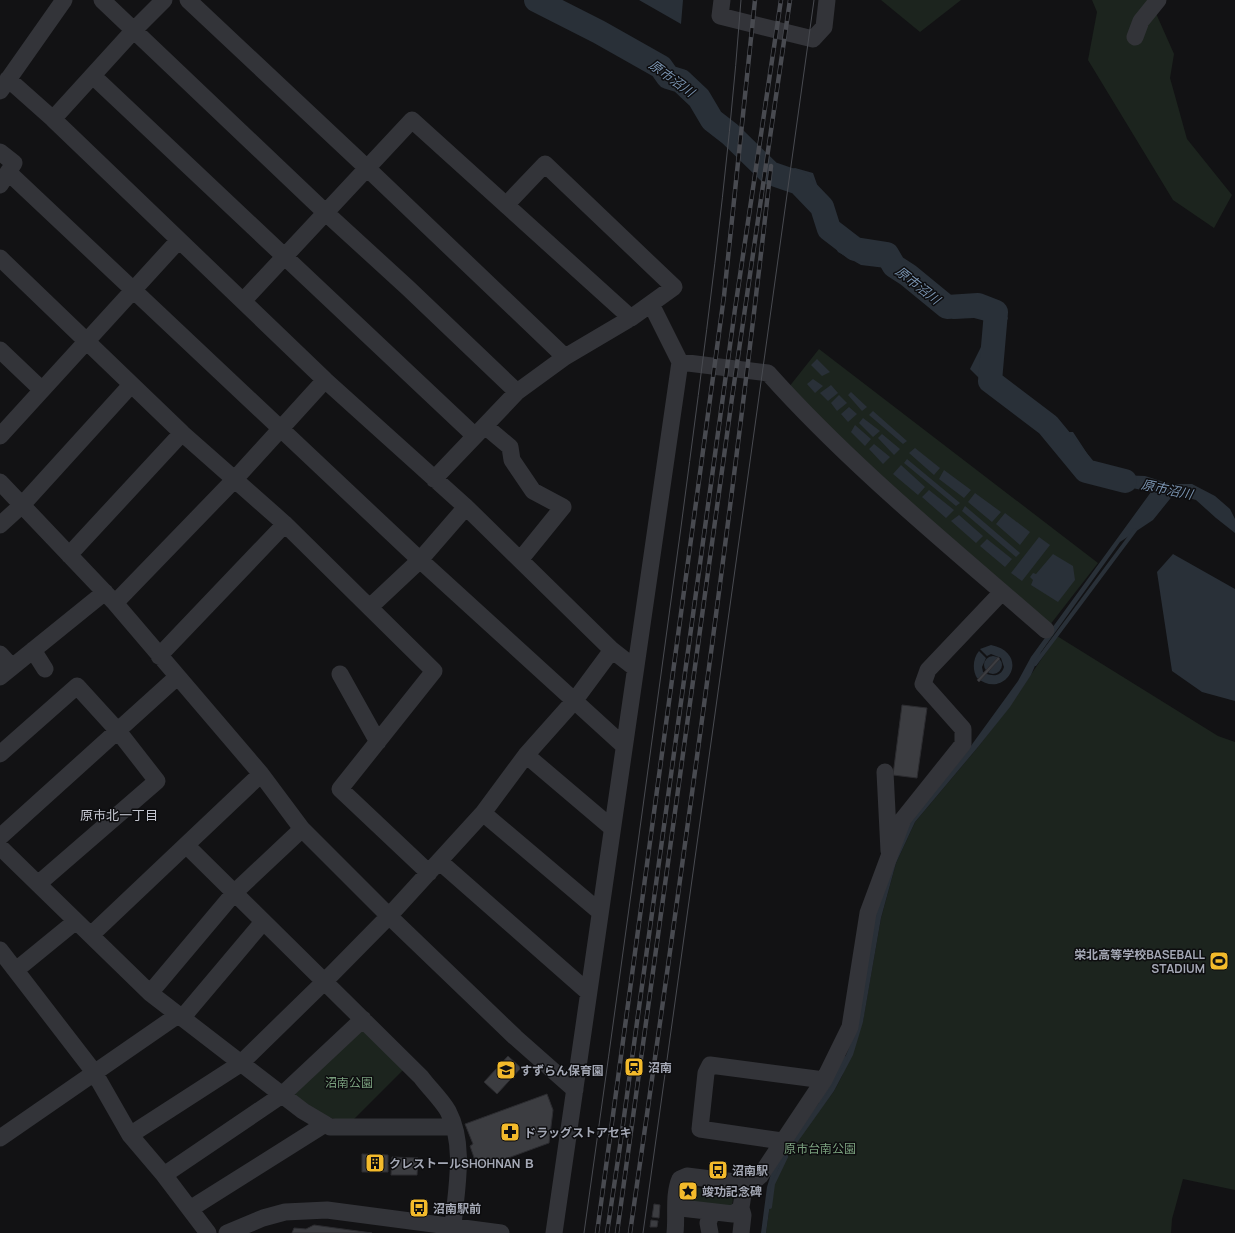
<svg xmlns="http://www.w3.org/2000/svg" width="1235" height="1233" viewBox="0 0 1235 1233" font-family="Manrope,'Noto Sans JP',sans-serif">
	<style>
		.green { fill: #1c241e }
		.water { fill: #293038 }
		.lines { fill: none; stroke-linecap: round; stroke-linejoin: round }
		.stream { stroke: #293038; stroke-width: 4 }
		.river { stroke: #293038; stroke-width: 24 }
		.building { fill: #3c3d41; stroke: #2c2c30 }
		.minor { stroke: #333439; stroke-width: 17 }
		.tram { stroke: #484a50; stroke-width: 1 }
		.rail-casing { stroke: #484a50; stroke-width: 4.5 }
		.rail { stroke: #0d0d0f; stroke-width: 3; stroke-dasharray: 9; stroke-linecap: butt }
		.labels { text-anchor: middle; dominant-baseline: central; stroke-width: 3; stroke-linejoin: round; paint-order: stroke }
		.poi-label { font-size: 12px; font-weight: bold; fill: #a4a8b5; stroke: #0d0d0f; text-anchor: start }
		.park-label { font-size: 12px; fill: #7aa07e; stroke: #0d0d0f }
		.water-label { font-size: 13px; font-style: italic; fill: #7a94b1; stroke: #0d0d0f }
		.neighbourhood-label { font-size: 13px; fill: #c5c7d1; stroke: #0d0d0f }
	</style>
	<rect width="100%" height="100%" fill="#121214"/>
	<!-- green -->
	<path class="green" d="M881 0H961L920 32Z
		M1092 0H1150L1174 54 1170 78 1187 139 1232 195 1214 228 1173 200 1088 60 1097 12Z
		M819 349 1098 563 1046 630 785 392Z
		M1057 636 1218 736 1235 742V1190L1183 1179 1172 1219 1171 1233H766L773 1182 793 1146 834 1091 842 1076 863 1021 881 918 896 863 915 822 978 747 1009 707Z
		M360 1031 365 1032 403 1070 352 1121C331 1121 313 1112 296 1100L295 1094Z
		M692 1187 729 1193C733 1197 734 1201 731 1206L687 1202 683 1197 684 1190Z"/>
	<!-- water -->
	<path class="water" d="M639 0H683L681 24Z
		M795 168 813 173 838 244 867 260 905 262 929 278 934 293 955 309 965 311 988 305 1002 310 1008 318 986 369C994 374 997 380 1003 386 1009 393 1018 398 1025 404 1041 420 1048 433 1073 432L1096 467 1119 475 1145 476 1170 484H1192L1215 496 1230 509 1235 519V533L1216 518 1196 500 1174 494 1153 520 1120 542 1041 652 1031 675 1010 707 978 747 915 822 896 863 881 918 863 1022 853 1055 834 1091 779 1168 773 1182 766 1233H761L767 1187 774 1164 829 1089 841 1067 851 1043 875 916 909 823 965 754 1018 681 1031 657 1151 492 1100 481 1064 443 1050 437 1001 400 970 369 993 323 974 318 953 319 924 301 894 269 861 265 838 252 816 211 806 185 778 181 775 172Z
		M817 359 830 372 822 376 811 365Z
		M813 379 823 386 815 393 807 384Z
		M831 385 838 393 828 401 820 393Z
		M851 392 867 407 862 411 848 395Z
		M839 395 847 403 837 411 831 403Z
		M849 407 857 414 848 422 841 414Z
		M873 411 907 441 903 444 869 415Z
		M863 418 880 431 873 437 859 423Z
		M855 425 871 439 865 446 851 432Z
		M882 434 900 449 894 455 878 438Z
		M874 444 890 457 883 464 869 449Z
		M915 448 940 468 934 475 909 453Z
		M907 459 960 503 956 506 904 463Z
		M901 465 925 487 918 495 893 474Z
		M944 470 971 490 964 498 939 479Z
		M929 490 954 510 946 518 922 497Z
		M975 493 1001 512 992 522 968 502Z
		M965 506 1020 553 1016 557 962 511Z
		M1005 513 1030 532 1020 545 996 524Z
		M959 515 983 536 976 543 951 521Z
		M1039 537 1050 545 1022 581 1011 573Z
		M987 539 1012 559 1005 567 980 546Z
		M1053 554 1073 566 1075 580 1058 602 1031 585 1033 580 1030 577 1033 573 1036 574Z
		M1173 554 1235 589V701L1202 692 1172 671 1157 572Z
		M991 645C1033 654 1005 701 977 678 972 670 973 658 979 651L986 658 982 667 983 672C992 677 1001 677 1004 667L1001 658 991 654 987 656 980 649Z
		M984 665a9 9 0 1 1 18 0a9 9 0 1 1-18 0Z"/>
	<g class="lines">
		<!-- stream -->
		<path class="stream" d="M1035 664 1135 530
			M820 1102 846 1058
			M770 1207 773 1184 786 1157"/>
		<!-- river -->
		<path class="river" d="M536 0 599 32 661 67 668 77 681 81 699 98 712 120 730 134 770 173 799 183 822 207 829 229 855 249 887 254 894 266 908 275 947 307 978 305 996 312 990 381 1048 425 1086 471 1125 481"/>
	</g>
	<!-- building -->
	<path class="building" d="M998 657 1000 659 979 682 977 680Z
		M902 705 927 708 917 778 893 775Z
		M508 1056 521 1068 497 1094 484 1082Z
		M547 1094 553 1110 549 1143 478 1169 470 1146 473 1144 465 1124Z
		M362 1154 388 1155V1172H362Z
		M392 1157 418 1158 417 1175H391Z
		M654 1204 660 1205 659 1218 652 1217Z
		M651 1220 658 1221 657 1227H650Z
		M314 1225 372 1233H292L294 1228 306 1229Z"/>
	<g class="lines">
		<!-- minor -->
		<path class="minor" d="M102 0 326 213 408 288 517 392
			M188 0 368 169 565 357
			M722 0 720 16 813 39 824 27 827 0
			M1135 37 1141 21 1158 0
			M93 76 475 436
			M8 79 53 119 325 380 466 507 612 650 635 668
			M0 91 64 0
			M53 119 134 30 164 0
			M0 152 14 163 0 185
			M8 172 420 560 624 746
			M0 258 182 433 285 524 434 671 340 789 429 873
			M243 301 412 120 631 318
			M0 350 42 390
			M680 362 768 373C852 467 951 547 1046 630
			M485 426 510 447 512 460 533 491 563 507 520 560
			M0 436 179 240
			M434 479 517 392 565 357 631 318 674 287 545 164 506 205
			M0 482 115 603 261 774 302 829 389 916 515 1037 575 1090
			M0 525 22 505 131 385
			M69 555 182 433
			M115 603 235 479 325 380
			M371 606 420 560 466 507
			M33 650 45 669
			M0 654 12 667
			M159 656 285 524
			M340 674 378 742
			M0 677 105 592
			M0 754 77 686 118 731 157 781 38 884
			M526 755 612 828
			M885 772 889 851
			M483 813 600 912
			M0 837 177 677
			M186 845 421 1077C429 1088 441 1099 448 1111 466 1145 456 1190 453 1226
			M0 847 150 993 303 1111 330 1127H454
			M439 861 588 992
			M91 935 261 774
			M0 950 94 1072 130 1135 164 1175 208 1233
			M16 970 76 921
			M150 993 235 892 302 829
			M182 1018 263 922
			M130 1135 240 1064 325 981 389 916 483 813 526 755 575 700 612 650
			M0 1138 178 1015
			M782 1141 700 1129 706 1073 710 1065 824 1080
			M164 1175 282 1095 363 1019
			M743 1191 760 1176 824 1080 850 1027 868 913 903 819 963 744V729L923 684 928 670 1002 592
			M741 1208 743 1215 741 1233
			M190 1209 325 1124
			M227 1233 263 1218 285 1212 327 1210 501 1233
			M554 1233 680 362 651 304
			M675 1233C677 1216 673 1195 680 1179L687 1176 735 1182C747 1186 742 1198 741 1208L733 1214 681 1208 676 1202
			M710 1233 708 1223 712 1212"/>
		<!-- tram -->
		<path class="tram" d="M584 1233C617 998 649 763 681 527 704 352 728 176 741 0
			M643 1233 814 0"/>
		<!-- rail casing -->
		<g class="rail-casing">
			<path id="rail" d="M597 1233 724 296 755 0
				M607 1233 620 1146 735 309 781 0
				M617 1233 732 398 790 0
				M630 1233C681 878 731 523 771 166"/>
		</g>
		<!-- rail -->
		<use href="#rail" class="rail"/>
	</g>
	<!-- icons -->
	<defs>
		<g id="stadium-square" transform="scale(1)"><rect x="-9" y="-9" width="18" height="18" rx="4" fill="#f3ba2b" stroke="#0d0d0f"/><path d="M0-5a6.5 5 0 1 0 0 10a6.5 5 0 1 0 0-10ZM-3.5-1.8h7v3.6h-7Z" fill="#111"/></g>
		<g id="station-square" transform="scale(1)"><rect x="-9" y="-9" width="18" height="18" rx="4" fill="#f3ba2b" stroke="#0d0d0f"/><path d="M-3-6H3Q5-6 5-4V2Q5 4 3 4L4.5 6H3L1.5 4h-3L-3 6H-4.5L-3 4Q-5 4-5 2V-4Q-5-6-3-6ZM-3.5-4v3h7v-3ZM-3.5 1v1.5H-2V1ZM2 1v1.5H3.5V1Z" fill="#111"/></g>
		<g id="school-square" transform="scale(1)"><rect x="-9" y="-9" width="18" height="18" rx="4" fill="#f3ba2b" stroke="#0d0d0f"/><path d="M0-5L7-2L0 1L-7-2ZM-4 1L0 2.5L4 1V4Q0 6-4 4Z" fill="#111"/></g>
		<g id="pharmacy-square" transform="scale(1)"><rect x="-9" y="-9" width="18" height="18" rx="4" fill="#f3ba2b" stroke="#0d0d0f"/><path d="M-2-6h4v4h4v4h-4v4h-4v-4h-4v-4h4Z" fill="#111"/></g>
		<g id="building-square" transform="scale(1)"><rect x="-9" y="-9" width="18" height="18" rx="4" fill="#f3ba2b" stroke="#0d0d0f"/><path d="M-4-6H4V6H1V3H-1V6H-4ZM-2.5-4.3h1.7v1.8h-1.7ZM.8-4.3h1.7v1.8H.8ZM-2.5-1h1.7V.8h-1.7ZM.8-1h1.7V.8H.8Z" fill="#111"/></g>
		<g id="bus-square" transform="scale(1)"><rect x="-9" y="-9" width="18" height="18" rx="4" fill="#f3ba2b" stroke="#0d0d0f"/><path d="M-5-6H5V4H4V6H2V4H-2V6H-4V4H-5ZM-3.5-4V0h7V-4ZM-3.5 1.2v1.5H-2V1.2ZM2 1.2v1.5H3.5V1.2Z" fill="#111"/></g>
		<g id="sight-square" transform="scale(1)"><rect x="-9" y="-9" width="18" height="18" rx="4" fill="#f3ba2b" stroke="#0d0d0f"/><path d="M0-6L1.8-2.2L6-1.7L2.9 1.2L3.7 5.4L0 3.3L-3.7 5.4L-2.9 1.2L-6-1.7L-1.8-2.2Z" fill="#111"/></g>
	</defs>
	<g fill-rule="evenodd">
		<use href="#stadium-square" x="1219" y="961"/>
		<use href="#station-square" x="634" y="1067"/>
		<use href="#school-square" x="506" y="1070"/>
		<use href="#pharmacy-square" x="510" y="1132"/>
		<use href="#building-square" x="375" y="1163"/>
		<use href="#bus-square" x="718" y="1170"/>
		<use href="#sight-square" x="688" y="1191"/>
		<use href="#bus-square" x="419" y="1208"/>
	</g>
	<g class="labels">
		<!-- poi labels -->
		<g class="poi-label">
			<text x="1205" y="954" text-anchor="end">栄北高等学校BASEBALL<tspan x="1205" dy="14">STADIUM</tspan></text>
			<text x="648" y="1067">沼南</text>
			<text x="520" y="1070">すずらん保育園</text>
			<text x="524" y="1132">ドラッグストアセキ</text>
			<text x="389" y="1163">クレストールSHOHNAN Ｂ</text>
			<text x="732" y="1170">沼南駅</text>
			<text x="702" y="1191">竣功記念碑</text>
			<text x="433" y="1208">沼南駅前</text>
		</g>
		<!-- park labels -->
		<g class="park-label">
			<text x="349" y="1082">沼南公園</text>
			<text x="820" y="1148">原市台南公園</text>
		</g>
		<!-- water labels -->
		<g class="water-label">
			<text transform="translate(672 78) rotate(36)">原市沼川</text>
			<text transform="translate(918 285) rotate(38)">原市沼川</text>
			<text transform="translate(1167 489) rotate(12)">原市沼川</text>
		</g>
		<!-- neighbourhood labels -->
		<g class="neighbourhood-label">
			<text x="119" y="815">原市北一丁目</text>
		</g>
	</g>
</svg>
